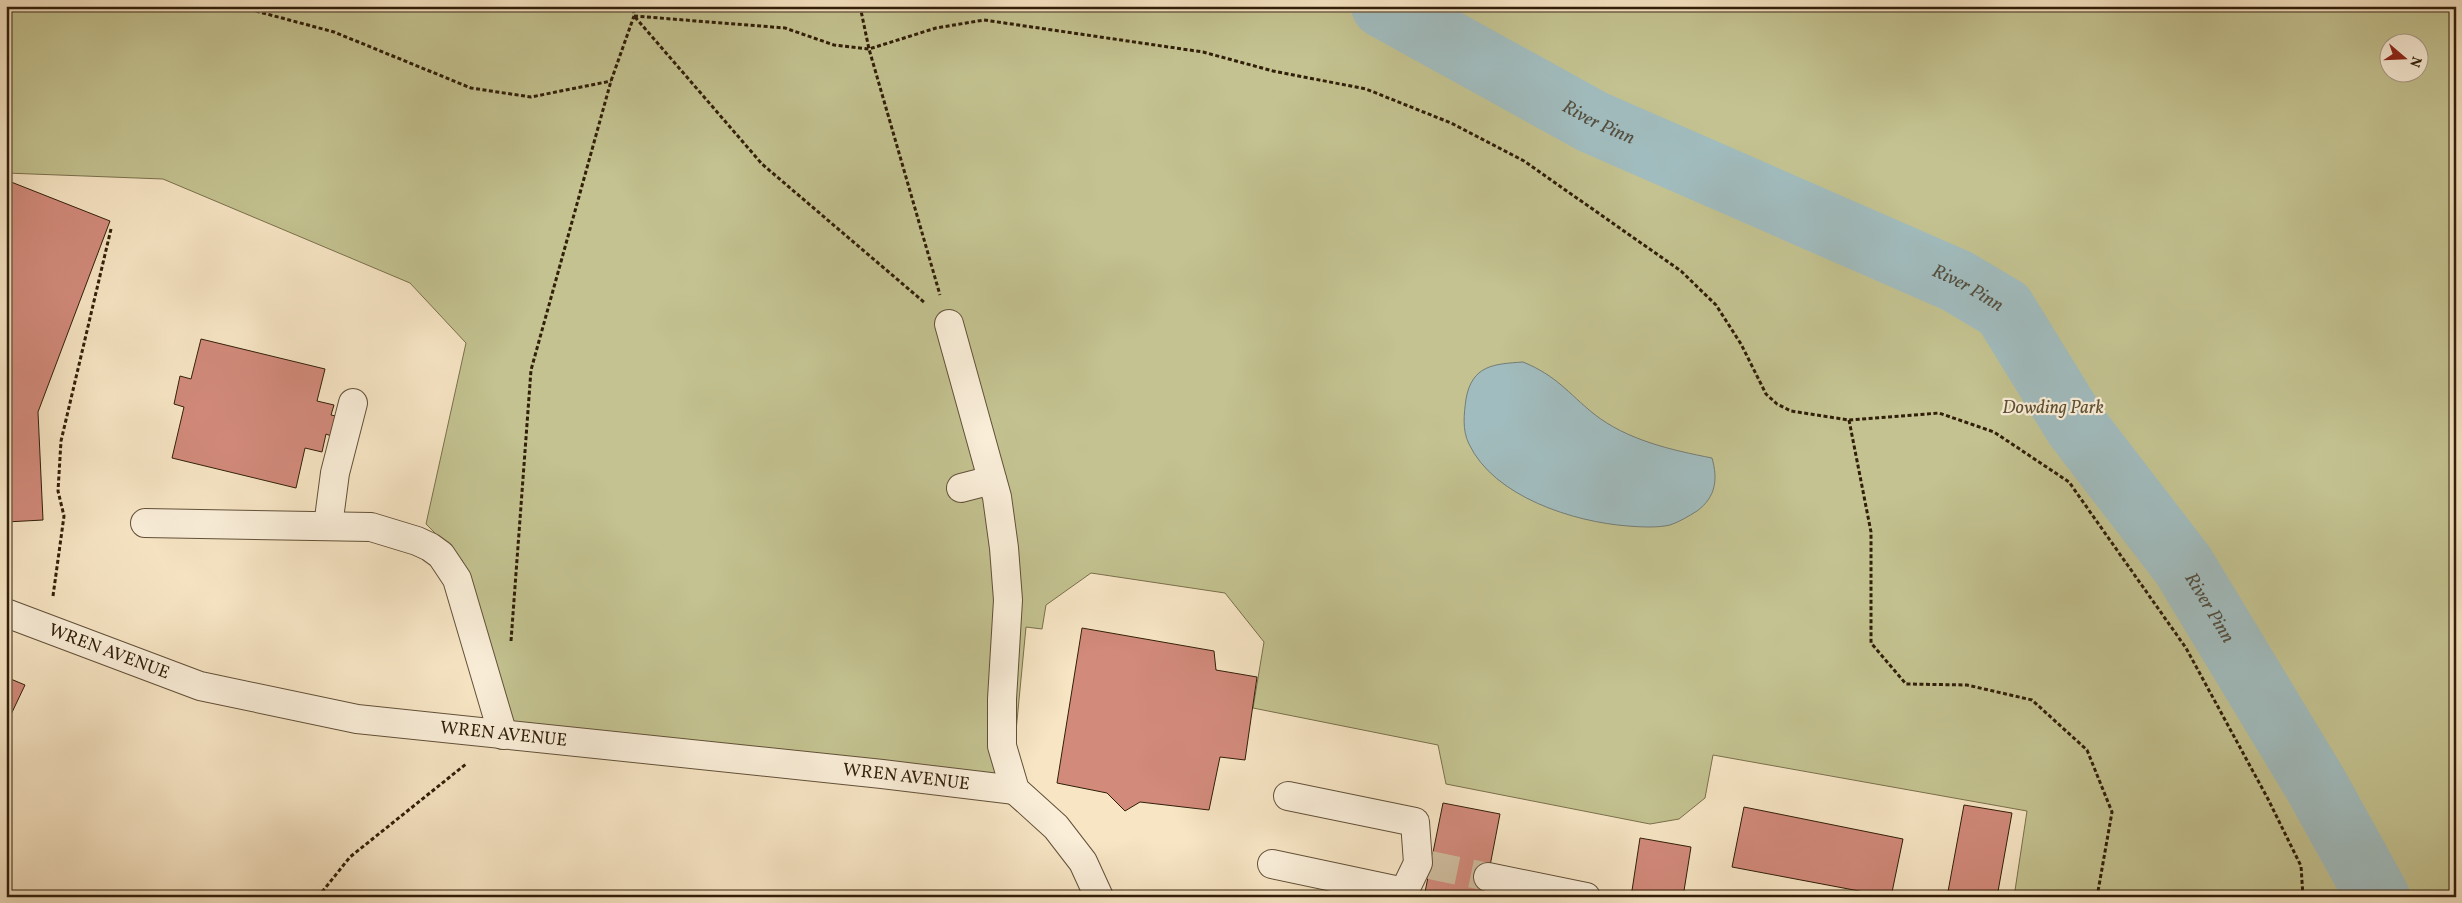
<svg xmlns="http://www.w3.org/2000/svg" width="2462" height="903" viewBox="0 0 2462 903" font-family="Vollkorn,serif">
	<style>
		.green { fill: #c3c290; stroke: #7a704c; fill-rule: evenodd }
		.water { fill: #a1bcbe; stroke: #747d76 }
		.lines { fill: none; stroke-linecap: round; stroke-linejoin: round }
		.river { stroke: #a1bcbe; stroke-width: 64 }
		.building { fill: #d28a7b; stroke: #311f09 }
		.minor-tunnel { stroke: #cfbd9f; stroke-width: 28; stroke-dasharray: 28 14; stroke-linecap: butt }
		.minor-casing { stroke: #625038; stroke-width: 30 }
		.path { stroke: #311f09; stroke-width: 3; stroke-dasharray: 4 2.5; stroke-linecap: butt }
		.minor { stroke: #faeed9; stroke-width: 28 }
		.labels { text-anchor: middle; dominant-baseline: central; stroke-width: 4.5; stroke-linejoin: round; paint-order: stroke }
		.park-label { font-size: 18px; font-style: italic; fill: #5d5032; stroke: #faeed9 }
		.street-label { font-size: 18px; fill: #311f09; stroke: #faeed9 }
		.water-label { font-size: 19px; font-style: italic; fill: #534e3f; stroke: #faeed9 }
	</style>
	<rect width="100%" height="100%" fill="#f7e5c4"/>
	<filter id="stains"><feTurbulence type="fractalNoise" baseFrequency=".004" numOctaves="4"/><feColorMatrix values="0 0 0 0 .2 0 0 0 0 .09 0 0 0 0 .02 0 0 0 .5 -.17"/></filter>
	<radialGradient id="worn" r=".72"><stop offset=".6" stop-color="#630" stop-opacity="0"/><stop offset="1" stop-color="#630" stop-opacity=".3"/></radialGradient>
	<!-- green -->
	<path class="green" d="M6 6H2456V897H2014L2027 811 1713 755 1705 798 1679 819 1650 824 1446 784 1438 745 1253 708 1264 642 1225 593 1091 573 1046 605 1042 629 1026 627 1014 752 993 778 507 729 475 596 462 560 426 524 466 343 410 283 163 179 6 173ZM2390 42H2420V72H2390Z"/>
	<!-- water -->
	<path class="water" d="M1523 362C1557 376 1567 392 1594 414 1627 440 1671 450 1712 458 1718 479 1716 497 1697 511 1689 516 1679 522 1670 525 1657 528 1641 527 1628 526 1574 522 1494 497 1469 444 1462 430 1464 414 1466 399 1472 365 1494 364 1523 362Z"/>
	<g class="lines">
		<!-- river -->
		<path class="river" id="s1" d="M1383 6 1593 122 1957 281 2004 309 2076 426 2183 565 2316 785 2378 897"/>
	</g>
	<!-- building -->
	<path class="building" d="M6 180 110 221 38 412 43 520 6 522Z
		M201 339 325 369 317 401 334 405 331 415 336 416 331 436 326 434 322 452 305 448 296 488 172 458 184 407 174 404 180 376 191 379Z
		M1082 628 1214 651 1216 670 1257 677 1245 760 1220 757 1209 810 1140 802 1125 811 1107 793 1057 783Z
		M6 677 25 685 6 725Z
		M1443 803 1500 814 1484 897H1424Z
		M1964 805 2012 813 1997 897H1947Z
		M1744 807 1903 839 1891 897 1732 867Z
		M1640 838 1691 847 1683 897H1631Z"/>
	<g class="lines">
		<!-- minor-tunnel -->
		<path class="minor-tunnel" d="M1430 865 1488 877"/>
		<!-- minor casing -->
		<g class="minor-casing">
			<g id="minor">
				<path d="M949 324 997 497 1004 548 1008 600 1002 699V746L1015 790 1056 827 1083 862 1099 897"/>
				<path d="M961 488 992 480"/>
				<path d="M145 523 371 527 417 541 430 547 441 555 457 579 503 735"/>
				<path d="M328 526 335 473 353 403"/>
				<path id="s2" d="M6 613 200 686 357 719 882 774 1015 790"/>
				<path d="M1272 864 1404 892 1418 863 1415 822 1288 796"/>
				<path d="M1488 877 1586 897"/>
			</g>
		</g>
		<!-- path -->
		<path class="path" d="M237 6 334 32 471 88 531 97 611 81
			M860 6 869 49 940 295
			M634 16 785 28 834 45 869 49 936 28 984 20 1203 52 1273 71 1366 89 1451 123 1524 161 1681 271 1716 305 1741 344 1766 394 1777 404 1791 411 1849 420 1939 413 1994 432 2069 482 2186 648 2268 799 2301 866 2303 897
			M635 17 762 164 925 303
			M1849 420 1871 532V643L1906 684 1967 685 2032 700 2087 750 2112 812 2097 897
			M53 596 64 516 58 491 61 441 111 229
			M511 641 531 370 611 81 634 16 633 6
			M318 897 350 857 466 764"/>
		<!-- minor -->
		<use href="#minor" class="minor"/>
	</g>
	<g class="labels">
		<!-- park labels -->
		<g class="park-label">
			<text x="2053" y="408">Dowding Park</text>
		</g>
		<!-- street labels -->
		<g class="street-label">
			<text stroke="none"><textPath href="#s2" startOffset="110">WREN AVENUE</textPath></text>
			<text stroke="none"><textPath href="#s2" startOffset="515">WREN AVENUE</textPath></text>
			<text stroke="none"><textPath href="#s2" startOffset="920">WREN AVENUE</textPath></text>
		</g>
		<!-- water labels -->
		<g class="water-label">
			<text stroke="none"><textPath href="#s1" startOffset="245">River Pinn</textPath></text>
			<text stroke="none"><textPath href="#s1" startOffset="650">River Pinn</textPath></text>
			<text stroke="none"><textPath href="#s1" startOffset="1055">River Pinn</textPath></text>
		</g>
	</g>
	<!-- margin -->
	<rect width="2462" height="903" fill="none" stroke="#f7e5c4" stroke-width="25"/>
	<rect x="8" y="8" width="2447" height="888" fill="none" stroke="#311f09" stroke-width="2.5"/>
	<rect x="12" y="12" width="2437" height="878" fill="none" stroke="#311f09"/>
	<!-- north arrow -->
	<g transform="translate(2404 58) rotate(109)"><circle r="24" fill="#faeed9" stroke="#aa9b86"/>
	<path d="M0-4L9 19L0 12L-9 19Z" fill="#8f2418"/>
	<text y="-8" font-size="14" font-weight="bold" text-anchor="middle" fill="#311f09">N</text>
	</g>
	<rect width="100%" height="100%" filter="url(#stains)"/>
	<rect width="100%" height="100%" fill="url(#worn)"/>
</svg>
